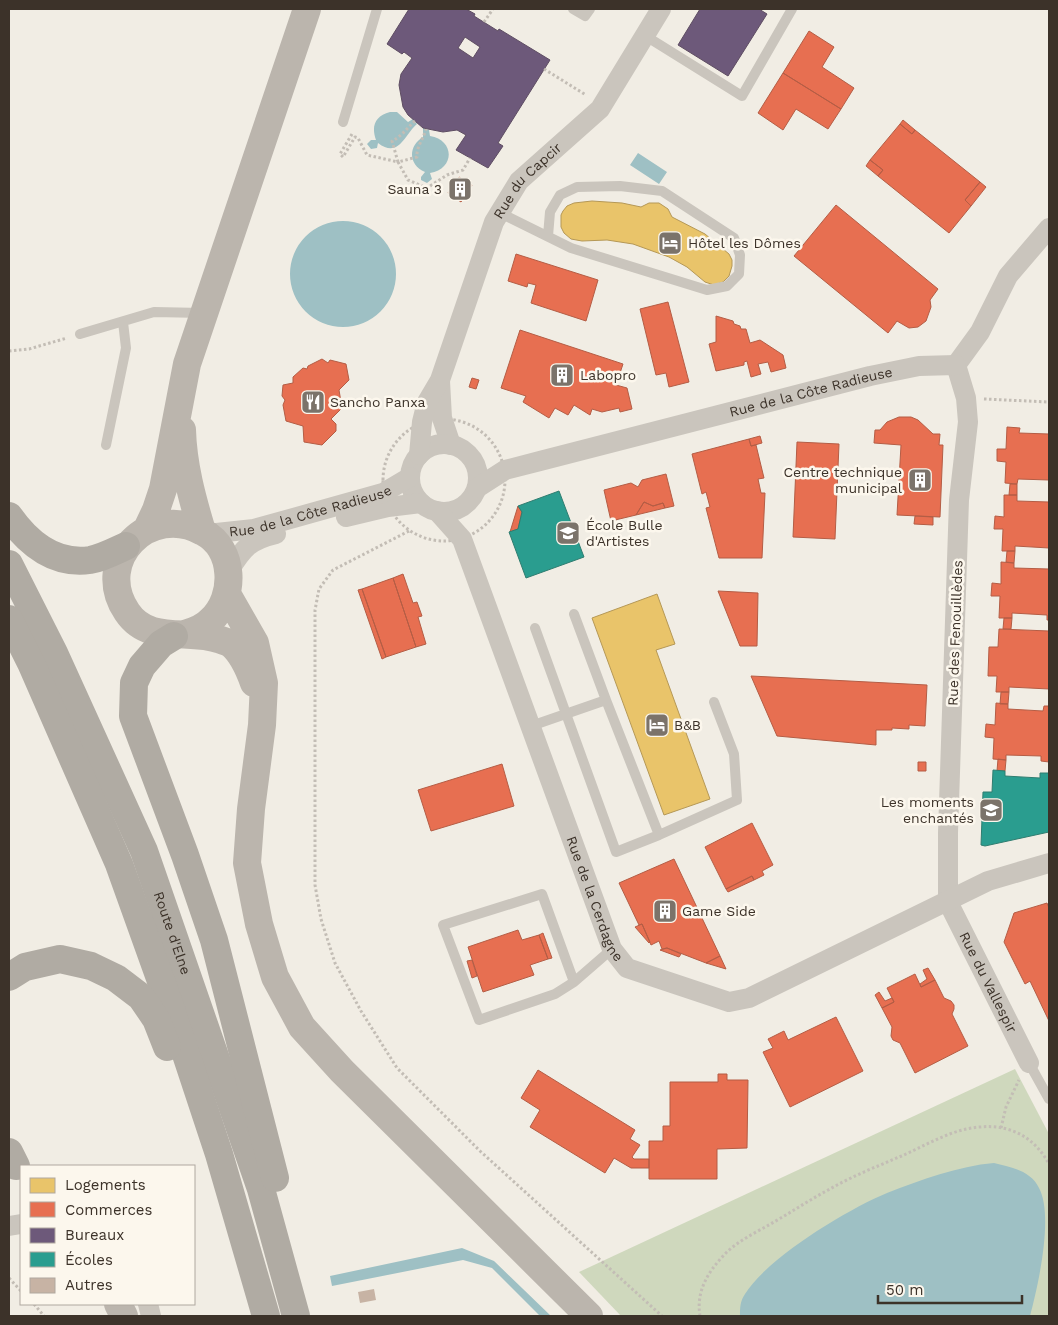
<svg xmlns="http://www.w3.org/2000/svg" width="1058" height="1325" viewBox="0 0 1058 1325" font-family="'Work Sans',sans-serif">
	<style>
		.green { fill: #cfd8bd }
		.water { fill: #9ec0c4 }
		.homes { fill: #e9c46a; stroke: #b59856 }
		.shops { fill: #e76f51; stroke: #b45d45 }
		.offices { fill: #6d597a; stroke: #5e4d62; fill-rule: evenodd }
		.schools { fill: #2a9d8f; stroke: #2f7d70 }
		.building { fill: #c7b3a4 }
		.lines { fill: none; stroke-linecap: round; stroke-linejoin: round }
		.path { stroke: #c3bdb5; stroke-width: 3; stroke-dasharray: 2.5 2.5; stroke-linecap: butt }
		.lane { stroke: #cac5bd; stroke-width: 10 }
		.street { stroke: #cac5bd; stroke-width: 20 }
		.secondary { stroke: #bbb5ad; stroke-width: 28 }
		.highway { stroke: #b0aba3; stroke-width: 28 }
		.labels { text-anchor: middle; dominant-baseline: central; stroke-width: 5; stroke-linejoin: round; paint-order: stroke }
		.street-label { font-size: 14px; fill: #3c3229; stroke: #fcf7ed }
		.poi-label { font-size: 14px; fill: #3c3229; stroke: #fcf7ed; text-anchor: start }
	</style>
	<rect width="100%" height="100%" fill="#f1ede4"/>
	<!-- green -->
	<path class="green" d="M1015 1069 1049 1134V1316H621L579 1272Z"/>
	<!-- water -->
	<path class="water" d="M390 112H397L408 122 413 119 417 124C405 134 399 159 378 143L377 148 371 149 367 144 371 140H376C371 126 375 116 390 112Z
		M423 128 429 130 430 136C455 140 455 169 430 173L432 179 427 183 421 180V177L425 172C408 165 408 146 423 137Z
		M638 153 667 172 659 184 630 165Z
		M290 274a53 53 0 1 1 106 0a53 53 0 1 1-106 0Z
		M994 1163C1011 1167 1031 1171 1039 1188 1054 1216 1038 1286 1030 1316H740C740 1308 740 1301 745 1294 767 1258 848 1209 887 1193 921 1180 958 1166 994 1163Z
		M462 1248 494 1261 551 1316H540L492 1268 463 1260 332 1286 330 1276Z"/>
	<!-- homes -->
	<path class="homes" d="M592 201 622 203 641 207 649 203H659L668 209 672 217 705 234 729 254 732 260V266L729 276 723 282 714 285 705 282 687 267 669 257 633 244 607 240 582 241 571 239 564 233 561 227V215L563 211 567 206 574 203Z
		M657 594 675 644 656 650 710 799 664 815 592 618Z"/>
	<!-- shops -->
	<path class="shops" d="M809 31 834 47 822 67 854 88 841 109 783 73Z
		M783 73 841 109 828 129 796 109 783 130 758 113Z
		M903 120 915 130 912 134 900 124Z
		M900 124 912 134 915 130 980 182 965 200 971 206 949 233 878 176 883 170 870 160Z
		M870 160 883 170 878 176 866 166Z
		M459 177 472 185 461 202 448 193Z
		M980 182 986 187 971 206 965 200Z
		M836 205 938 289 930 300 931 307 926 321 918 327 909 328 897 321 888 333 794 256Z
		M516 254 598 280 586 321 531 303 536 285 528 283 527 287 508 281Z
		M668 302 689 382 669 387 666 373 656 375 640 309Z
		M716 316 733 321 734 324 740 326 741 329H746L750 343 760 340 783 355 786 368 771 372 768 362 758 364 761 374 751 377 747 361 744 362V365L716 371 709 344 716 342Z
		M520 330 623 364 616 385 627 388 632 409 620 412 619 408 602 412 592 409 590 415 574 405 568 415 555 408 549 418 523 402 526 396 501 388Z
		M322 359 328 363 330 360 346 364 349 380 339 390 342 408 331 419 336 424V431L322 445 304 442 303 426 286 421 283 405 285 400 282 396 283 385 293 383V377L303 368 307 369 308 366Z
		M472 378 479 380 476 389 469 387Z
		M899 417H911L918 420 933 434H940L939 445H943L940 517 897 515 901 445 874 443 875 430H880L887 422Z
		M1007 427 1020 428 1019 433 1049 434V480L1018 479 1017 484 1005 483 1006 462 997 461V449H1006Z
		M760 436 762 443 751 446 749 439Z
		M749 439 751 446 756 445 764 478 758 479 761 493H765L762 558H719L706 508 710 507 706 492 702 494 692 454Z
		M797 442 839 444 835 539 793 537Z
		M666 474 674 506 665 508 663 503 653 506 644 502 636 515 611 521 604 490 631 483 638 487 642 480Z
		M1010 484H1017V495H1009Z
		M1004 495H1017V501L1049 502V548L1015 546V551H1002L1003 529H994L995 516 1004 517Z
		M644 502 653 506 663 503 665 508 636 515Z
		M518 506 522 512 518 529 510 532Z
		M915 516 933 517V525L914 524Z
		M1007 551H1015L1014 563 1006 562Z
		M1001 562 1014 563V568L1049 569V620H1047V615L1012 613V618H999L1000 596H991L992 583 1001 584Z
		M403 574 413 603 417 602 422 616 418 617 426 644 416 647 393 578Z
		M393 578 416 647 386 657 362 589Z
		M362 589 386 657 382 659 358 590Z
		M718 591 758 593 757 646H740Z
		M1004 618H1012L1011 629H1003Z
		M999 629 1049 631V689L1009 687V692H996L997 676H988L989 647H998Z
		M751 676 927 685 925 726 909 725V729L892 728V730H876V745L777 736Z
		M1001 692H1009L1008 704H1000Z
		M996 703 1008 704V709L1043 711 1044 706H1049V762L1041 761V756L1006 755V760L993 759 994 738 985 737 986 724 995 725Z
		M998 759 1006 760 1005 771H997Z
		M918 762H926V771H918Z
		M502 764 514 806 431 831 418 790Z
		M752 823 773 865 762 871 764 875 754 880 752 876 726 889 705 847Z
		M674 859 720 956 706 963 667 948 662 949 659 941 651 945 642 924 639 925 619 883Z
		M752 876 754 880 728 892 726 889Z
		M1047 903 1049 908V1021L1030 981 1025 984 1004 942 1014 913Z
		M642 924 650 942 649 943 635 927Z
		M518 930 522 940 539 935 548 959 530 965 534 975 483 992 468 947Z
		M543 933 552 958 548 959 539 935Z
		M667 948 681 954 679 957 660 950Z
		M720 956 726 969 706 963Z
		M472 960 477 976 472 978 467 961Z
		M928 968 935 980 921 987 920 984 927 979 923 970Z
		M915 974 921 987 935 980 944 998 951 1001 954 1005V1009L952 1014 968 1046 915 1073 900 1043 893 1040 891 1036 892 1027 882 1008 894 1002 887 988Z
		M879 992 885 1001 892 998 894 1002 882 1008 875 995Z
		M836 1017 863 1071 790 1107 763 1052 773 1048 768 1039 784 1031 788 1040Z
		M538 1070 635 1130 630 1139 640 1145 632 1157 634 1159H649V1168H631L614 1158 605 1173 530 1127 540 1110 521 1098Z
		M718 1074H727V1080H748L747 1148 717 1149V1179H649V1141H663V1126H670V1082H718Z"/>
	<!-- offices -->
	<path class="offices" d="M409 9H466L475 14 474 16 498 31 499 29 550 60 498 143 503 146 488 168 456 150 466 135 457 130 443 132 423 128 408 115 403 107 399 85 401 74 412 58 404 52 402 54 387 44ZM465 37 480 47 473 58 458 48Z
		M700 9H759L767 14 728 76 678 45Z"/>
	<!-- schools -->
	<path class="schools" d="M559 491 584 557 526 578 509 532 518 529 522 512 518 506Z
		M993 770 1005 771V776L1040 778V773H1049V832L985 846 981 845 983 792H992Z"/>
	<!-- building -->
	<path class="building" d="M374 1289 376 1300 360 1303 358 1292Z"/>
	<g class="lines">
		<!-- path -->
		<path class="path" d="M484 22 493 9
			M544 69 586 95
			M415 121C407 128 401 137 392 141L398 162 417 157C416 147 424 138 426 129
			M352 134 340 154 343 157 355 137 358 138 367 155 398 162 408 180 427 188 447 175 463 170 470 158
			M9 351 29 349 67 338
			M984 399 1049 402
			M383 480a61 61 0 1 1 122 0a61 61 0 1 1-122 0Z
			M409 531 333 570 319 589 315 610V885L321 919 335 963 361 1011 397 1068 480 1151 662 1316
			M1001 1128 1006 1107 1019 1080
			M9 1278 21 1291
			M34 1304 44 1316
			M700 1316C696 1292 707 1273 724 1255 737 1241 757 1232 774 1222 793 1211 811 1199 830 1189 854 1175 881 1165 906 1154 930 1143 953 1129 980 1127 1011 1124 1035 1138 1049 1164"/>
		<!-- lane -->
		<path class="lane" d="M573 9 585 16 590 9
			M644 35 742 96 792 9
			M343 122 377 9
			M500 213 571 248 707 290 727 286 739 274 740 255 734 238 662 191 620 186 577 187 560 195 550 212 548 236
			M80 334 154 312 203 313
			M106 445 126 348 123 322
			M574 614 606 700
			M535 628 616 852 659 835
			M531 726 606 700 659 835 737 800 734 754 714 702
			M574 982 542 894 443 925 479 1020 555 994 574 982 612 949
			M1029 1063 1049 1099"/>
		<!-- street -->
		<g class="street">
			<path id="s1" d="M956 365 966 398 968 422 959 500 948 833V902L1029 1063"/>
			<path d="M956 365 980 332 1008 276 1049 228"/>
			<path d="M440 381 442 418 451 445"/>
			<circle cx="444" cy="478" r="34"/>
			<path id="s2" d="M419 455 422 422 427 402 440 380 494 222 519 181 600 109 661 9"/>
			<path id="s3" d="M477 488 505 470 540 461 870 376 919 366 956 365"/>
			<path id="s4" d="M437 511 462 539 612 949 627 968 729 1002 749 998 988 881 1049 863"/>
			<path d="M346 517 388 507 421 503"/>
			<path id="s5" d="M207 534 254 529 383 493 410 477"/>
			<path d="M229 571C243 548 250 540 276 534"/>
			<path d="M9 1226 21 1224"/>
			<path d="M148 1304 151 1316"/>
		</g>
		<!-- secondary -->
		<path class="secondary" d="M182 430C183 465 192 498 202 531
			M147 529 156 510 163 489 187 364 307 9
			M227 594 255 643 264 683 262 725 251 809 247 863 259 924 275 977 302 1027 342 1071 589 1316
			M185 634C195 631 204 628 211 620 236 597 235 549 203 532 150 502 92 560 127 612 149 645 189 628 221 640 224 641 228 642 231 644 243 654 249 669 254 683
			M118 1304 124 1316"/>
		<!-- highway -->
		<g class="highway">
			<path d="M9 516C28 543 54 565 90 560 102 558 115 551 126 546"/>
			<path id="s6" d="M9 564 54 653 144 851 261 1189 296 1316"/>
			<path d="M9 619 31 663 119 864 171 1009 219 1154 266 1316"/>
			<path d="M174 636 161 644 142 666 134 683 133 716 185 855 214 940 275 1178"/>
			<path d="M9 977 25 967 60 959 91 966 116 978 141 997 156 1019 167 1047"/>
			<path d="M9 1152 16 1166"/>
		</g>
	</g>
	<!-- icons -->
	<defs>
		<g id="building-square" transform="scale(1.25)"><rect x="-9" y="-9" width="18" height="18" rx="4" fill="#7b736a" stroke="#fcf7ed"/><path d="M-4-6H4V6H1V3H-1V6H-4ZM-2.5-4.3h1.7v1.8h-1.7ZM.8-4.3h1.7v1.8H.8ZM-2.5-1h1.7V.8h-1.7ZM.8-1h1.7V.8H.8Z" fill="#fff"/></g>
		<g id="hotel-square" transform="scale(1.25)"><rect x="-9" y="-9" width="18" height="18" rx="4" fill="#7b736a" stroke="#fcf7ed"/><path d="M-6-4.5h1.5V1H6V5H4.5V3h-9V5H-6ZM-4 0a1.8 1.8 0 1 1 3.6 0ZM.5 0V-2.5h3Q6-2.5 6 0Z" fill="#fff"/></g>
		<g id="restaurant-square" transform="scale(1.25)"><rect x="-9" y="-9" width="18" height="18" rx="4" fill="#7b736a" stroke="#fcf7ed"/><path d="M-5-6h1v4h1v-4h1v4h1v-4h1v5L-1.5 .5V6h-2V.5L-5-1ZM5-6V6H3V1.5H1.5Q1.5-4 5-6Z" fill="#fff"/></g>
		<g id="school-square" transform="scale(1.25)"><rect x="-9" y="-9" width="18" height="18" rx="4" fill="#7b736a" stroke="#fcf7ed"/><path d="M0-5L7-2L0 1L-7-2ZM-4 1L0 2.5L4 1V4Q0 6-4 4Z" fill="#fff"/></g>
	</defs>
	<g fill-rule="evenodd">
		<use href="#building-square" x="460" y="189"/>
		<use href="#hotel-square" x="670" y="243"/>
		<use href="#building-square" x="562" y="375"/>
		<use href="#restaurant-square" x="313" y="402"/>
		<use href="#building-square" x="920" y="480"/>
		<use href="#school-square" x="568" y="533"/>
		<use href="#hotel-square" x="657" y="725"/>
		<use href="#school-square" x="991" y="810"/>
		<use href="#building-square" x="665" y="911"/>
	</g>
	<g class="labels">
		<!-- street labels -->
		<g class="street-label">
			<text stroke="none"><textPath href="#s2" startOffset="300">Rue du Capcir</textPath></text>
			<text stroke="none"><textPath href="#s3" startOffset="349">Rue de la Côte Radieuse</textPath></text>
			<text stroke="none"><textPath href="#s5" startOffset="106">Rue de la Côte Radieuse</textPath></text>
			<text transform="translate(955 633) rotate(-88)">Rue des Fenouillèdes</text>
			<text stroke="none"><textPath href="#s4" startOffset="421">Rue de la Cerdagne</textPath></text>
			<text stroke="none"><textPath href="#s6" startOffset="404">Route d'Elne</textPath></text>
			<text stroke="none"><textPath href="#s1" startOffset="629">Rue du Vallespir</textPath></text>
		</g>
		<!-- poi labels -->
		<g class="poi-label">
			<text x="442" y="189" text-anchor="end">Sauna 3</text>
			<text x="688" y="243">Hôtel les Dômes</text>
			<text x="580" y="375">Labopro</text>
			<text x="330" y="402">Sancho Panxa</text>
			<text x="902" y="472" text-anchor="end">Centre technique<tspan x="902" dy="16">municipal</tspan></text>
			<text x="586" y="525">École Bulle<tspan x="586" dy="16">d'Artistes</tspan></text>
			<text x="674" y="725">B&amp;B</text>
			<text x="974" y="802" text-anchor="end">Les moments<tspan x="974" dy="16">enchantés</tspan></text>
			<text x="682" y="911">Game Side</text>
		</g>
	</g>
	<!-- border -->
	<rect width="1058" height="1325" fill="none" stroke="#3c3229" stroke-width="20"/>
	<!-- legend -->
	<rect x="20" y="1165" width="175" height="140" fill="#fcf7ed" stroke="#afa89f"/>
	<rect x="30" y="1178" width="25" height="15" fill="#e9c46a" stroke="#afa89f"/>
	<text x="65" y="1190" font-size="15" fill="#3c3229">Logements</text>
	<rect x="30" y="1202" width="25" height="15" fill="#e76f51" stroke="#afa89f"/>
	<text x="65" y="1215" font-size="15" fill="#3c3229">Commerces</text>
	<rect x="30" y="1228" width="25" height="15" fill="#6d597a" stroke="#afa89f"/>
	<text x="65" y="1240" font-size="15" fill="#3c3229">Bureaux</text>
	<rect x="30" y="1252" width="25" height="15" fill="#2a9d8f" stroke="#afa89f"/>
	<text x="65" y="1265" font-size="15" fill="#3c3229">Écoles</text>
	<rect x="30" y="1278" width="25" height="15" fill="#c7b3a4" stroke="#afa89f"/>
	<text x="65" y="1290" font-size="15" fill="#3c3229">Autres</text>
	<!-- scale -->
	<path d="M878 1295v8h144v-8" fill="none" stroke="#3c3229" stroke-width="2.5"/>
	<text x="886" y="1295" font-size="15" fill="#3c3229" stroke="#fcf7ed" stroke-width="4" paint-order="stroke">50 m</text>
</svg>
